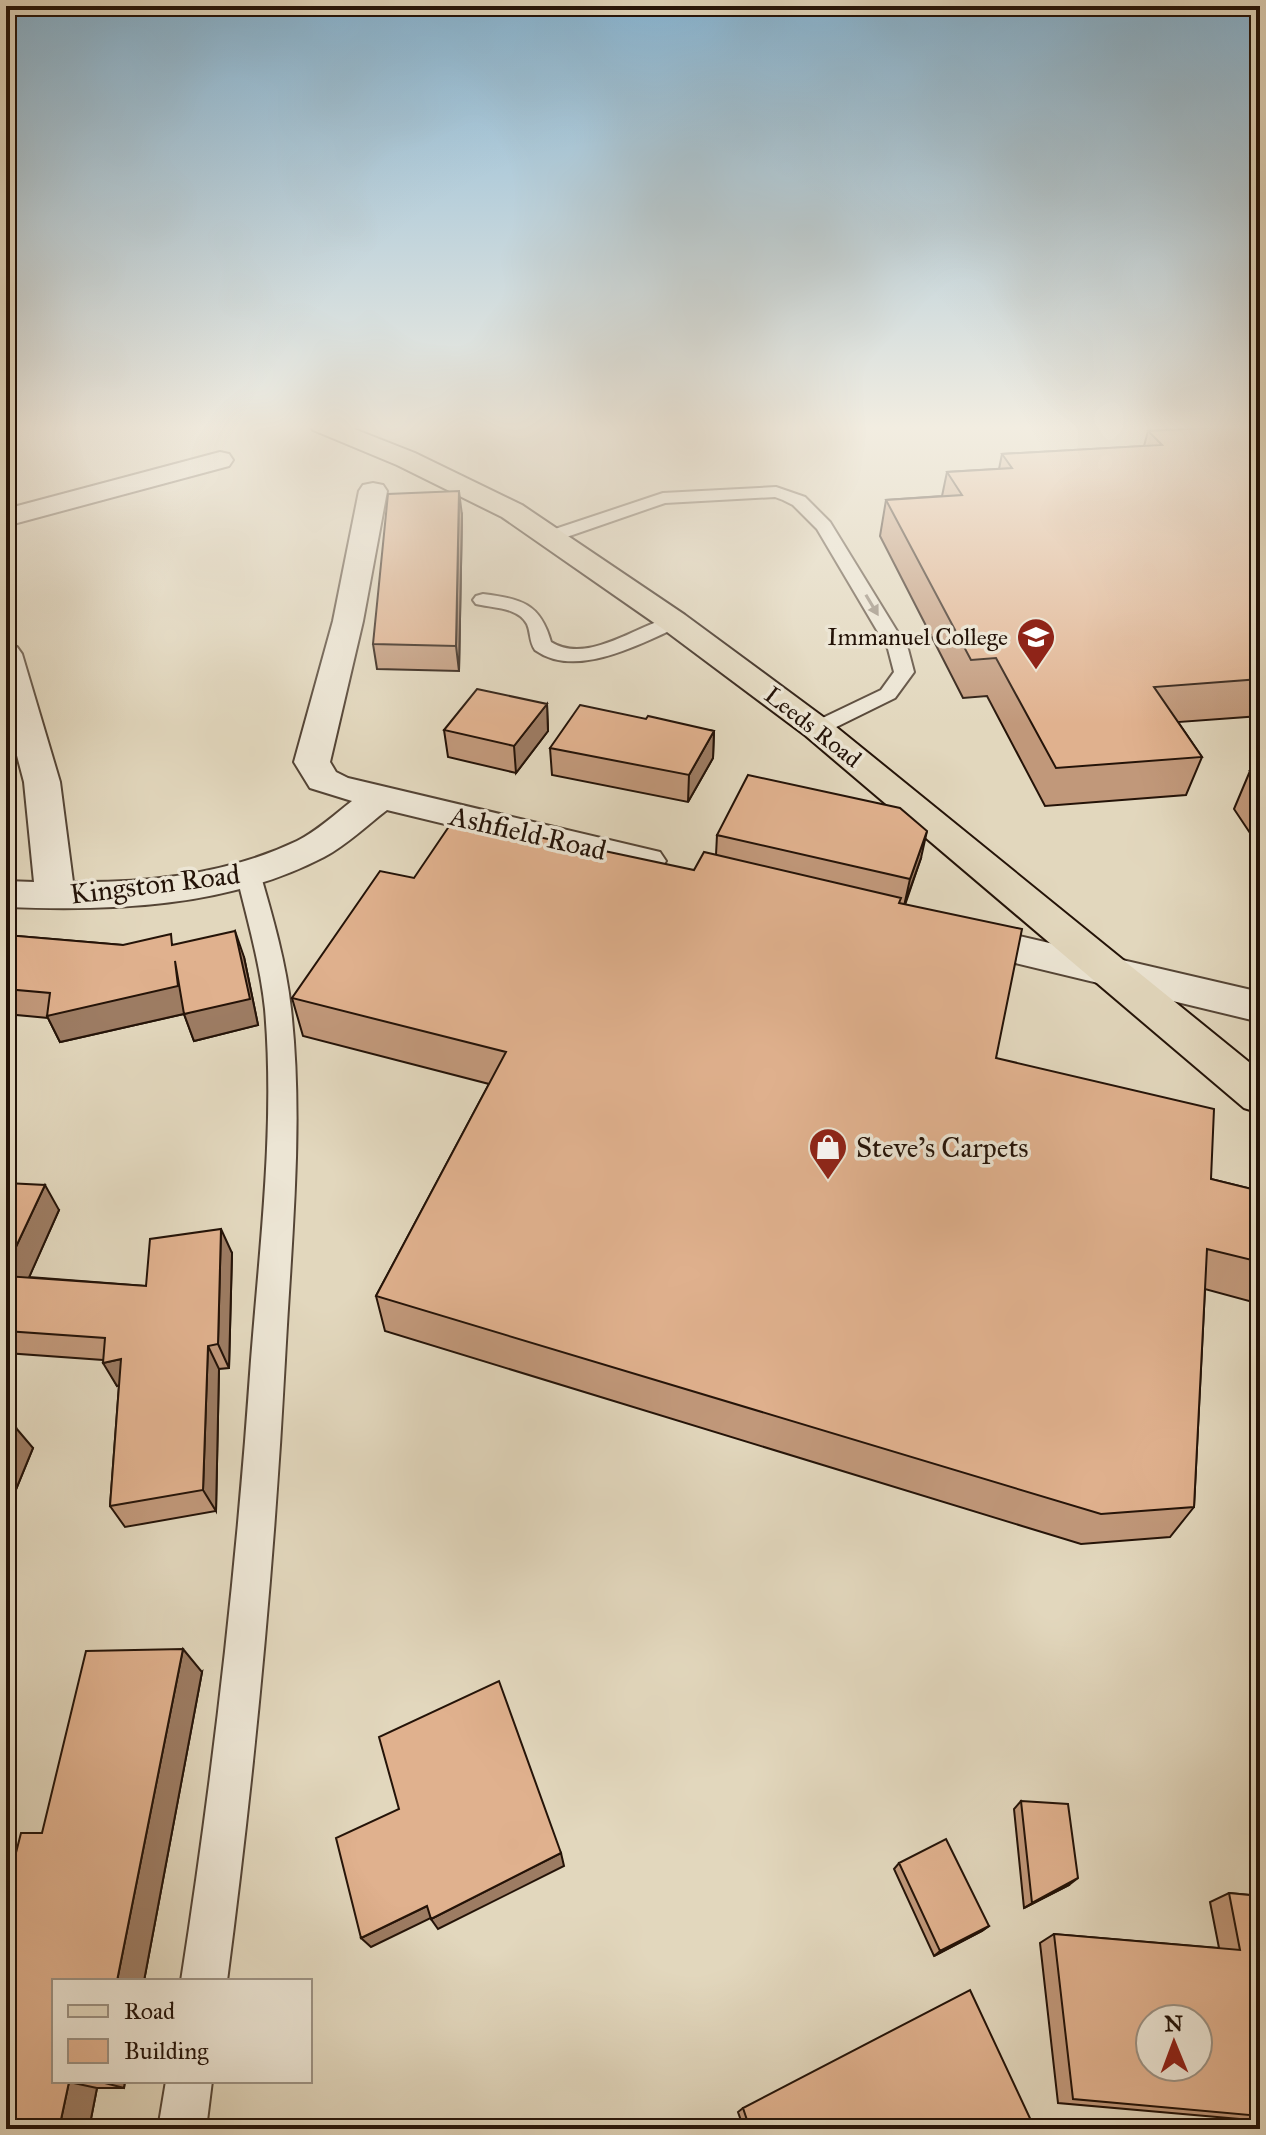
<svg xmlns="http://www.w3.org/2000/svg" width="1266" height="2135" viewBox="0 0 1266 2135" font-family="'IM FELL Great Primer',serif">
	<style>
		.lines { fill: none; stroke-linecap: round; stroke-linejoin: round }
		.lane-casing { stroke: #544435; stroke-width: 4 }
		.street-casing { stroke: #544435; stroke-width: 4 }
		.primary-casing { stroke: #241308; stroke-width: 4 }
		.lane { fill: #ece5d4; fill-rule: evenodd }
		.street { fill: #ece5d4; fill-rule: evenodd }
		.primary { fill: #e2d7bd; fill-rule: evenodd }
		.wall { fill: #c1987a; stroke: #241308; stroke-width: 2 }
		.shaded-wall { fill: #9d7c63; stroke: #241308; stroke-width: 2 }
		.building { fill: #e0b18e; stroke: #241308; stroke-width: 2; fill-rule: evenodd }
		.oneway { fill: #928678 }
		.labels { text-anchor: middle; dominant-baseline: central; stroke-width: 7; stroke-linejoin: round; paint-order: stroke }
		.far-poi-label { font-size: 24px; fill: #241308; stroke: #ece5d4; text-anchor: end }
		.far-street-label { font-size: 24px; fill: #241308; stroke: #ece5d4 }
		.street-label { font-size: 28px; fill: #241308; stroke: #ece5d4 }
		.poi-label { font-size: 28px; fill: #241308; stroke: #ece5d4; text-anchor: start }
	</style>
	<rect width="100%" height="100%" fill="#e2d7bd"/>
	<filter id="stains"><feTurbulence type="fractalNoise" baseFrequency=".0025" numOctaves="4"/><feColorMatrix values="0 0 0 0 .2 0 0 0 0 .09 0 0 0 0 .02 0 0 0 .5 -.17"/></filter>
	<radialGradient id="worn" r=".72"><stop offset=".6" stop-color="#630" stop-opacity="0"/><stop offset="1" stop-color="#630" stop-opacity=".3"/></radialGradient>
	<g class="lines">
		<!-- lane casing -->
		<g class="lane-casing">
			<path id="lane" d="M776 487 805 497 830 522 908 649 914 672 895 698 818 736 810 734 807 729 810 724 881 690 894 672 888 649 817 529 793 505 783 500 775 497 665 503 555 541H543L540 537 543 533 663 493Z
				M483 594C521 599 540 603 551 642 588 665 637 625 674 616L684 622 681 626C640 643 577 680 535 650 529 641 531 633 527 624 518 607 492 608 476 604L473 600 476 596Z
				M248 865 257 867 260 873C273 918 286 963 291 1009 304 1125 291 1243 285 1360 274 1568 254 1775 227 1981H181C213 1775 237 1568 251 1360 260 1244 275 1126 265 1009 260 963 247 918 236 873L239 867Z
				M166 2081H212L206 2129H158Z"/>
		</g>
		<!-- street casing -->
		<g class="street-casing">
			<path id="street" d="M220 452 229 454 233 460 229 466 6 526V509Z
				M373 483 383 485 387 491 363 621 330 762 336 772 348 778 660 852 666 861 660 870 647 873 387 810C366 826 347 845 324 857 226 908 113 911 6 907V881L34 882 24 782 6 714V644L17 647 22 654 60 782 73 882C149 883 228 874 297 841 317 831 334 815 352 801L310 788 294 762 333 621 359 491 363 485Z
				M959 922 1260 992V1022L945 946 939 936 945 926Z"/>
		</g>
		<!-- primary casing -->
		<g class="primary-casing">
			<path id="primary" d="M310 425H344L415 453 522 505 685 615 830 722 1260 1071V1113L1244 1108 806 736 663 629 502 517 397 465 313 430Z"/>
		</g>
		<!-- lane -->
		<use href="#lane" class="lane"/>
		<!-- street -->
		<use href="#street" class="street"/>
		<!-- primary -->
		<use href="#primary" class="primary"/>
	</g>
	<!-- wall -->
	<path class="wall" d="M1260 425V716L1178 722 1202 757 1186 795 1045 806 987 696 963 698 880 536 886 500 942 496 947 472 999 469 1002 454 1144 446 1148 431Z
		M462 515 459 671 377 669 373 644Z
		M547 704 548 731 516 773 448 757 444 730Z
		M646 719 714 731 713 758 688 802 552 775 550 748Z
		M1260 770V848L1234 809 1250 771Z
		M717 835 921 858 905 905 996 1058 1211 1179 1260 1191V1304L1205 1289 1194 1507 1170 1537 1081 1544 385 1331 376 1296 489 1084 303 1036 292 998 414 878 694 870 716 855Z
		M6 935 123 945H175L244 957 258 1025 194 1041 184 1014 60 1042 48 1018 6 1014Z
		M6 1183 59 1210 29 1277 146 1286 232 1253 229 1368 219 1369 216 1511 125 1527 110 1506 119 1385 117 1386 103 1360 6 1353Z
		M6 1427 33 1448 15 1492H10L6 1502Z
		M202 1672 144 1981H54L125 2081 124 2088H97L89 2129H6L42 1833Z
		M1021 1801 1069 1885 1024 1908 1014 1809Z
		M899 1863 989 1926 982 1931 934 1956 894 1869Z
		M1229 1893 1260 1896V2119L1251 2120 1058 2103 1040 1943 1054 1934 1219 1948 1210 1902Z
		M743 2108 1035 2129H744L738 2112Z"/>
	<!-- shaded-wall -->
	<path class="shaded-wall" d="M459 491 462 515 459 671 456 646Z
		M547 704 548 731 516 773 514 746Z
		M714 731 713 758 688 802 689 775Z
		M927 831 921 858 904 906 910 879Z
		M235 931 244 957 258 1025 194 1041 184 1014Z
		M175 961 188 1013 60 1042 47 1016Z
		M45 1185 59 1210 19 1300 6 1281V1268Z
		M221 1229 232 1253 229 1368 218 1344Z
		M208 1346 219 1369 216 1511 203 1490Z
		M121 1359 135 1382 117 1386 103 1363Z
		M16 1428 33 1448 15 1492 6 1482V1453Z
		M6 1488 10 1492 6 1502Z
		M183 1649 202 1672 144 1981H117Z
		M561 1853 564 1866 438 1929 431 1919Z
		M1078 1878 1069 1885 1024 1908 1032 1903Z
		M427 1906 435 1916 371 1947 361 1938Z
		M989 1926 982 1931 934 1956 940 1951Z
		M97 2081H125L124 2088Z
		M69 2082 97 2088 89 2129H59Z"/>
	<!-- building -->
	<path class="building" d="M1260 425V679L1154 687 1202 757 1056 768 996 658 971 660 886 500 962 495 947 472 1012 468 1002 454 1162 445 1148 431Z
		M459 491 456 646 373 644 388 494Z
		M477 689 547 704 514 746 444 730Z
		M580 705 646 719 648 716 714 731 689 775 550 748Z
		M1260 770V784L1250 771Z
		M748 775 900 808 927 831 910 879 717 835Z
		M454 819 694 870 704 852 901 898 899 903 1022 929 996 1058 1214 1109 1211 1179 1260 1191V1262L1207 1249 1194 1507 1101 1514 376 1296 506 1052 292 998 380 871 414 878Z
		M235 931 250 999 184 1014 175 961 178 986 47 1016 50 993 6 989V935L123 945 171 934 172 945Z
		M6 1183 45 1185 6 1268Z
		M221 1229 218 1344 208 1346 203 1490 110 1506 121 1359 103 1363 105 1338 6 1331V1276L146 1286 150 1239Z
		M6 1427 16 1428 6 1453Z
		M183 1649 117 1981H54V2081L97 2082H69L59 2129H6V1892L21 1833H42L86 1651Z
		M499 1681 561 1853 431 1919 427 1906 361 1938 336 1838 399 1809 379 1737Z
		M1021 1801 1068 1804 1078 1878 1032 1903Z
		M946 1839 989 1926 940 1951 899 1863Z
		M1229 1893 1260 1896V2116L1073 2099 1054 1934 1240 1950ZM1150 2019H1198V2067H1150Z
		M970 1990 1035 2129H750L743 2108Z"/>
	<!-- one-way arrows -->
	<defs><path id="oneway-solid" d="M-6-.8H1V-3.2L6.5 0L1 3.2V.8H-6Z" transform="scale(2)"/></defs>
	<use class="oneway" href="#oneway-solid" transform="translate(872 605) rotate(59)"/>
	<!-- sky -->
	<linearGradient id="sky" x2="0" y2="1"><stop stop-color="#87b6d5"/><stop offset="0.59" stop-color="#f2ede1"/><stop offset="1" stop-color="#f2ede1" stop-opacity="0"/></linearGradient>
	<rect width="1266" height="724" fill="url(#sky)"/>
	<!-- icons -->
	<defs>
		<g id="school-pin" transform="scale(2)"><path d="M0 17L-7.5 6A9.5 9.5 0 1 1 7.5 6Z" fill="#8f2418" stroke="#ece5d4"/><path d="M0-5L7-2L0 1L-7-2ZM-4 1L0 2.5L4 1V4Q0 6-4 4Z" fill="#fff"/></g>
		<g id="shop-pin" transform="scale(2)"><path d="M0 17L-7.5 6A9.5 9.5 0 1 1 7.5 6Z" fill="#8f2418" stroke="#ece5d4"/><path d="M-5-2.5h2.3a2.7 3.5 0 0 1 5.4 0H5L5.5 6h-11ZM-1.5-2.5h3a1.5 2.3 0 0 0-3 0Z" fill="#fff"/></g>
	</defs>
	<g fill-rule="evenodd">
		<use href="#school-pin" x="1036" y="637"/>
		<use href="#shop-pin" x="828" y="1147"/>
	</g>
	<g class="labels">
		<!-- far-poi labels -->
		<g class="far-poi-label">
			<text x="1008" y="637">Immanuel College</text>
		</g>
		<!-- far-street labels -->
		<g class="far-street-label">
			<text transform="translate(813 727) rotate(38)">Leeds Road</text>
		</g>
		<!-- street labels -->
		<g class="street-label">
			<text transform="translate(528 833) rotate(13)">Ashfield Road</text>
			<text transform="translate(155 884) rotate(-7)">Kingston Road</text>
		</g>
		<!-- poi labels -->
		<g class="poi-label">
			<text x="856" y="1147">Steve's Carpets</text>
		</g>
	</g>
	<!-- margin -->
	<rect width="1266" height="2135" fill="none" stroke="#e2d7bd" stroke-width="32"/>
	<rect x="8" y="8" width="1250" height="2119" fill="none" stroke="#241308" stroke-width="4"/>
	<rect x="16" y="16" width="1234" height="2103" fill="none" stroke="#241308" stroke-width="2"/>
	<!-- legend -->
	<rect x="52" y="1979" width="260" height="104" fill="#ece5d4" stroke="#9c9182" stroke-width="2"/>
	<rect x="68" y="2005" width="40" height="12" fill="#e2d7bd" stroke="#9c9182" stroke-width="2"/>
	<text x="124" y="2019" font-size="24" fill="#241308">Road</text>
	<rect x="68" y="2039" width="40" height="24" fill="#e0b18e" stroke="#9c9182" stroke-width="2"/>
	<text x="124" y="2059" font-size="24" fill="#241308">Building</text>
	<!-- north arrow -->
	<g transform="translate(1174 2043) rotate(359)"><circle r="38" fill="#ece5d4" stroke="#9c9182" stroke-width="2"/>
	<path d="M0-6L14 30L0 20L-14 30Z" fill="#8f2418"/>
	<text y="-12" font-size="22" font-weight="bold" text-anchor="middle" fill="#241308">N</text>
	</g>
	<rect width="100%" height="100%" filter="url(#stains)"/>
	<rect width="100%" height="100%" fill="url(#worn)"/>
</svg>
